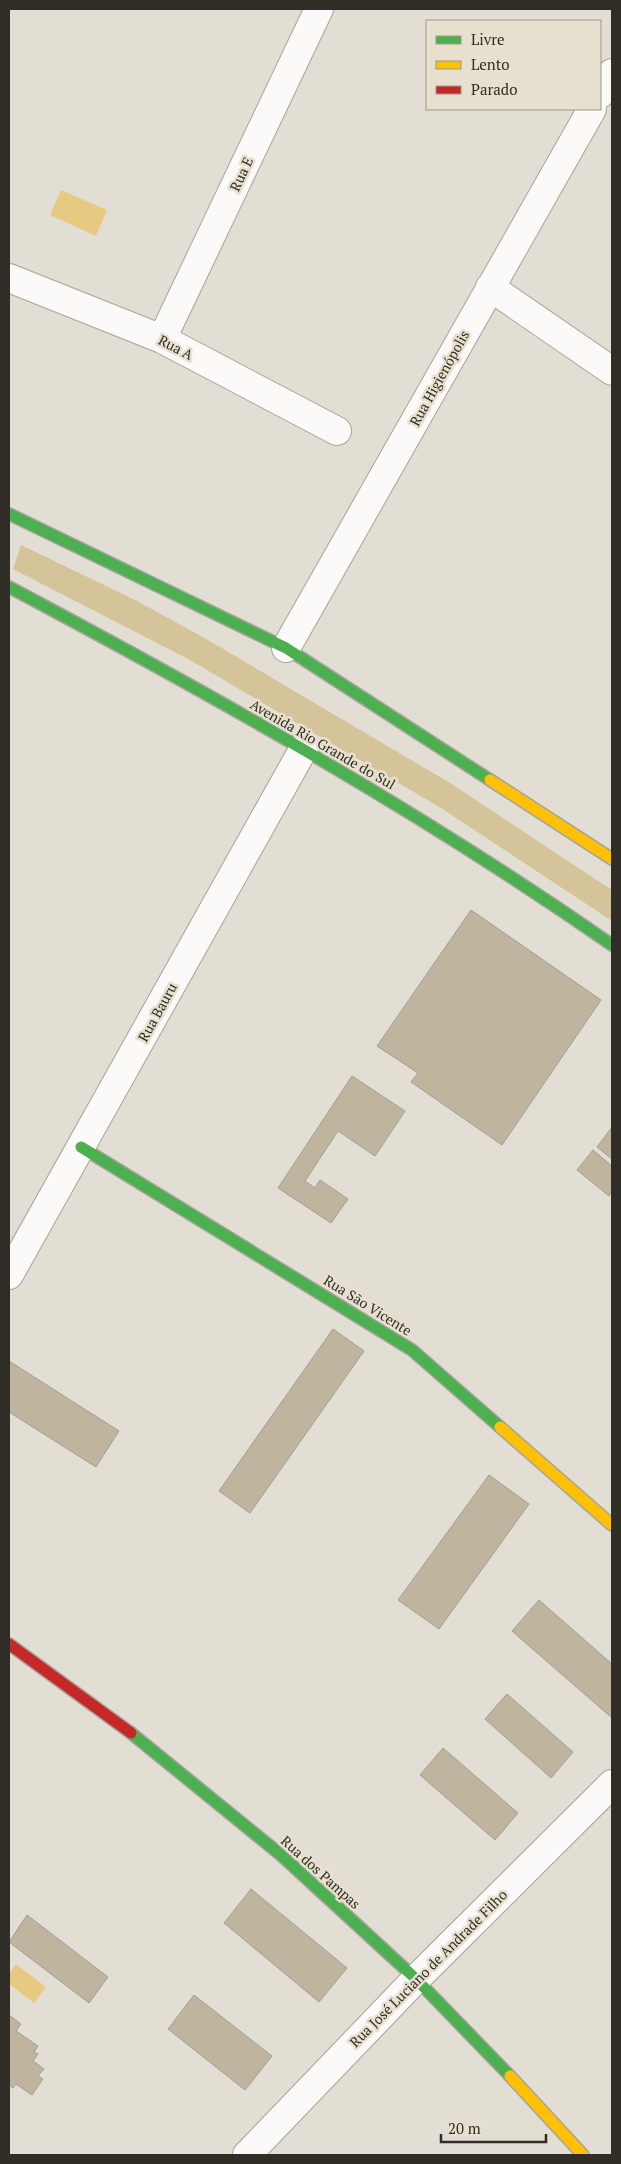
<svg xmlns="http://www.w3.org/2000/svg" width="621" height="2164" viewBox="0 0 621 2164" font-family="'PT Serif',serif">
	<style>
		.green { fill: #d5c499 }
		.water { fill: #e7ca82 }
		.building { fill: #bfb59e; stroke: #a19e96 }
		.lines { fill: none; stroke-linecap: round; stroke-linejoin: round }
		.street-casing { stroke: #a6a39b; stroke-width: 30 }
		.fast-casing { stroke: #a6a39b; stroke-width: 14 }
		.slow-casing { stroke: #a6a39b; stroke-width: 14 }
		.jam-casing { stroke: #a6a39b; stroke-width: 14 }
		.street { stroke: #fbfaf9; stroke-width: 28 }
		.fast { stroke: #4caf50; stroke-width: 11 }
		.slow { stroke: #ffc107; stroke-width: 11 }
		.jam { stroke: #c62828; stroke-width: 11 }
		.labels { text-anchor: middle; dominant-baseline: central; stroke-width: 5; stroke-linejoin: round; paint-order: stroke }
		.street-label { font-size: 14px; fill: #302d26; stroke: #e8e0ce }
	</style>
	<rect width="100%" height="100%" fill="#e2ded4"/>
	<!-- green -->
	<path class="green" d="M21 545 135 600 208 640 450 783 612 890V921L441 808 190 660 13 569Z"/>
	<!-- water -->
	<path class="water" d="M61 190 107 210 96 236 50 215Z
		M16 1964 46 1987 34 2003 9 1984V1974Z"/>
	<!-- building -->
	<path class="building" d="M471 910 601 1000 502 1145 411 1082 418 1073 377 1046Z
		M352 1076 405 1111 375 1156 338 1131 305 1181 315 1188 320 1180 348 1199 331 1223 278 1188Z
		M612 1127V1159L597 1147Z
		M593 1150 612 1166V1192L609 1196 577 1170Z
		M333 1329 364 1351 250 1513 219 1491Z
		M9 1361 119 1431 96 1467 9 1412Z
		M489 1475 529 1504 439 1629 398 1600Z
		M539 1600 612 1664V1718L512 1631Z
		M507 1694 573 1752 551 1778 485 1719Z
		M443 1748 518 1813 495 1840 420 1775Z
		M251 1889 347 1968 319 2002 224 1923Z
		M27 1915 108 1977 89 2003 9 1942Z
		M194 1995 272 2056 245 2090 168 2029Z
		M9 2015 21 2024 16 2031 38 2046 34 2052 38 2054 33 2061 44 2069 38 2076 43 2079 32 2095 16 2084 13 2088 9 2085Z"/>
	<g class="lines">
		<!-- street casing -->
		<g class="street-casing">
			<path id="street" d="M600 94 612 73
				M9 278 162 339 337 431
				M490 287 612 371
				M162 339 319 9
				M286 648 592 109
				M9 1275 304 748
				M247 2155 416 1979 612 1784"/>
		</g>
		<!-- fast casing -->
		<g class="fast-casing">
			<path id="fast" d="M9 514 286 648 490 780
				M9 587C218 698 418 810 612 945
				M81 1147 412 1350 500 1427
				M131 1733 281 1855 416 1979 510 2076"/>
		</g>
		<!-- slow casing -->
		<g class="slow-casing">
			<path id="slow" d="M490 780 612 859
				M500 1427 612 1525
				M510 2076 583 2155"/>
		</g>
		<!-- jam casing -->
		<g class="jam-casing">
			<path id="jam" d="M9 1644 131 1733"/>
		</g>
		<!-- street -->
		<use href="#street" class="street"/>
		<!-- fast -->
		<use href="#fast" class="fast"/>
		<!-- slow -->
		<use href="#slow" class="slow"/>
		<!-- jam -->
		<use href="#jam" class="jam"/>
	</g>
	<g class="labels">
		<!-- street labels -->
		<g class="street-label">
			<text transform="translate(241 174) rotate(-65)">Rua E</text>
			<text transform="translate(176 347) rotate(27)">Rua A</text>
			<text transform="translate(439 378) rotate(-61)">Rua Higienópolis</text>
			<text transform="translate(323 744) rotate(30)">Avenida Rio Grande do Sul</text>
			<text transform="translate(157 1012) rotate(-61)">Rua Bauru</text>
			<text transform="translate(368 1305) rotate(32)">Rua São Vicente</text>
			<text transform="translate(321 1872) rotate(42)">Rua dos Pampas</text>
			<text transform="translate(428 1968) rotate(-45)">Rua José Luciano de Andrade Filho</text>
		</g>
	</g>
	<!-- border -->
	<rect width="621" height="2164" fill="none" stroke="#302d26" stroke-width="20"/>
	<!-- legend -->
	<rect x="426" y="20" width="175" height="90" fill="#e8e0ce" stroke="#9e988b"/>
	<rect x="436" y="36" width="25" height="8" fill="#4caf50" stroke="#9e988b"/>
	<text x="471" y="45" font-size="15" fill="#302d26">Livre</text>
	<rect x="436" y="61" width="25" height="8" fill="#ffc107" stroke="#9e988b"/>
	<text x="471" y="70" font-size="15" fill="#302d26">Lento</text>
	<rect x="436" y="86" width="25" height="8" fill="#c62828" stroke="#9e988b"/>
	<text x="471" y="95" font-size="15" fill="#302d26">Parado</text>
	<!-- scale -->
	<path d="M441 2134v8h105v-8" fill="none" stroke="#302d26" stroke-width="2.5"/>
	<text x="448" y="2134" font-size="15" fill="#302d26" stroke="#e8e0ce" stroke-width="4" paint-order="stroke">20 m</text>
</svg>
